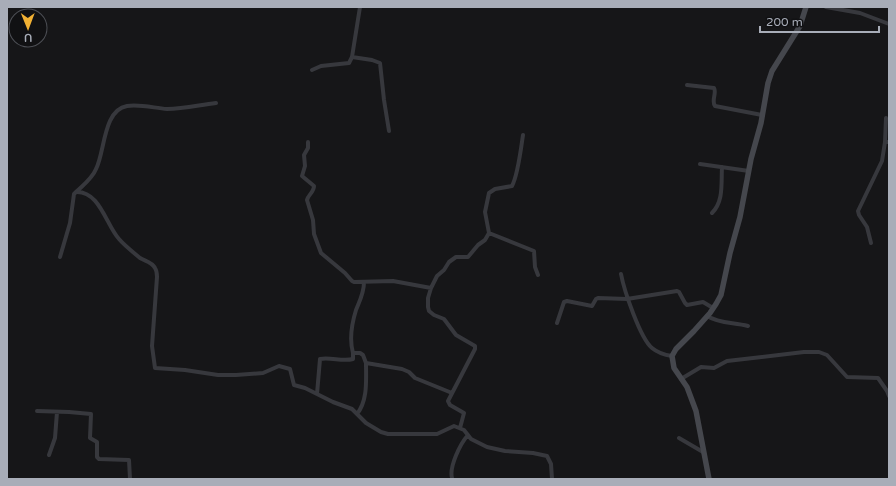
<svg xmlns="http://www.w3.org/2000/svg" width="896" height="486" viewBox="0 0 896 486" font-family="'Varela Round',sans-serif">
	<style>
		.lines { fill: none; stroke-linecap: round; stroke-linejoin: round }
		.street { stroke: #37383d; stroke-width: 4 }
		.secondary { stroke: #45474d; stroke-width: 5.5 }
	</style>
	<rect width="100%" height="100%" fill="#161618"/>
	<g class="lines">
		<!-- street -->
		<path class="street" d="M360 7 352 57 372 60 380 63 384 100 389 131
			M826 7 860 13 889 24
			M312 70 321 66 349 63 352 57
			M687 85 714 88C717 93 711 101 715 106L762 115
			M886 118 885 142H889
			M308 142V148L304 155 305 166 302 176 314 186C314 192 308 195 307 200L313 220 314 234 321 253 345 273 352 281 354 282 393 281 431 288
			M700 164 749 171
			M76 192C83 185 92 179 96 169 105 152 103 110 127 106 140 104 154 108 167 109 184 109 199 105 216 103
			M712 213C724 201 721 183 722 167
			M489 233 534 251 535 267 538 275
			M871 243 867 227 859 215 858 211 882 161 885 142
			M60 257 70 223 74 194 76 192C100 191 106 225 119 239 125 246 133 252 140 258 145 261 152 262 155 268 157 271 157 274 157 277L152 346 155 368 185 370 218 375H236L263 373 279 366 290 369 294 385 305 388 333 402 352 409 366 423 381 432 388 434H437L454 426 464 430 471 439 487 447 505 451 533 453 547 456 551 464 552 479
			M621 274C624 290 640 338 652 348 658 353 665 355 672 356
			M707 316C720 324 734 322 748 326
			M557 323 564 302 567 301 592 306 596 299 598 298 627 299 677 291 679 292 685 303 687 305 703 302 713 308
			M353 353C349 339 352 323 356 310 360 300 364 293 364 282
			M681 379 701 367 714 368 727 361 804 352H819L827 355 847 377 878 378 887 391 889 396
			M317 394 320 359C331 357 343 362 353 359V353H360L363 355 366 363 402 369 409 372 415 378 452 393
			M37 411 69 412 91 414 90 438 97 442V457L99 459 129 460 130 479
			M357 414C368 400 366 380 366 363
			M460 428 464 413 450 405 448 401 475 349V346L456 335 444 319 434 315 429 311 428 307V298L431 288 437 276 444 270 449 262 456 257H468L478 245 485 240 489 233 485 212 489 193 495 189 512 186C518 175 521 148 523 135
			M679 438 703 452
			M49 455 55 438 57 412
			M452 478C449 467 460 444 468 435"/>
		<!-- secondary -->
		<path class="secondary" d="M709 479 696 411 687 387 674 368 672 356 676 349 694 331 710 313 716 304 721 295 730 253 740 217 751 159 761 123 768 83 772 71 800 26 806 7"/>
	</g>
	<!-- border -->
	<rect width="896" height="486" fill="none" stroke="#a8adb8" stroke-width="16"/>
	<!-- north arrow -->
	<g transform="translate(28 28) rotate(179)"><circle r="19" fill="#111113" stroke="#4d4f55"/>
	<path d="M0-3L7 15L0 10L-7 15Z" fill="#f2b134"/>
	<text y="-6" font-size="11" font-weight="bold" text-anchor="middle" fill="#a8adb8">U</text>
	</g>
	<!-- scale -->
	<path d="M760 26v6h119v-6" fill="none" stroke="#a8adb8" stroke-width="2"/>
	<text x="766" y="26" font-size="12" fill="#a8adb8" stroke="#111113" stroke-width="3" paint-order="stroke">200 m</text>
</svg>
